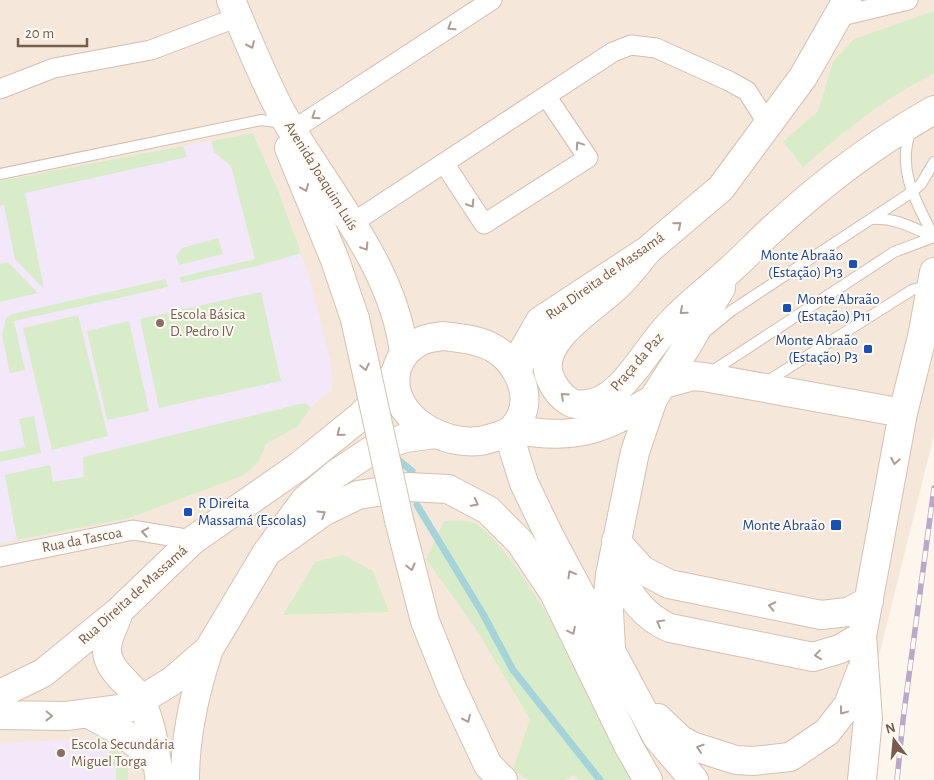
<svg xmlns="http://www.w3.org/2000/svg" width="934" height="780" viewBox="0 0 934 780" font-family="'Alegreya Sans',sans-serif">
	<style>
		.residential { fill: #f5e8da }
		.education { fill: #f3e8fa }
		.green { fill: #d8ecc9 }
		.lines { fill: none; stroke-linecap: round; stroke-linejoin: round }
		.stream { stroke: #a5d3da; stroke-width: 7 }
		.lane-casing { stroke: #d1beb0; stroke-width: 12 }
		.street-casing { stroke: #d1beb0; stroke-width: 21 }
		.secondary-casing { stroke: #d6c0b0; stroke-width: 30 }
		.lane { stroke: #fff; stroke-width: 10 }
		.street { stroke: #fff; stroke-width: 19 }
		.secondary { stroke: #fff; stroke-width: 28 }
		.rail-casing { stroke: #b9a8c9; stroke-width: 5.5 }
		.rail { stroke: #fffaf3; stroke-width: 4; stroke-dasharray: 11; stroke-linecap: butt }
		.secondary-bridge-casing { stroke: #d6c0b0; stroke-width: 30; stroke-linecap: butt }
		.secondary-bridge { stroke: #fff; stroke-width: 28 }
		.oneway { stroke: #af9d94 }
		.transit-dot { fill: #1a4fb4; stroke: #fffaf3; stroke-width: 2 }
		.education-dot { fill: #8d6e63; stroke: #fffaf3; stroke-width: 2 }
		.labels { text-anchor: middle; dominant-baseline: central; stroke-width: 4; stroke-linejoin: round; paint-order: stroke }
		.street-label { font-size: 15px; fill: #7a5c4d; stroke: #fffaf3 }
		.transit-label { font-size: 15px; fill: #164399; stroke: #fffaf3; text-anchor: end }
		.education-label { font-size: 15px; fill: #785e54; stroke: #fffaf3; text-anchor: start }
	</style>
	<rect width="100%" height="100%" fill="#fdf6ec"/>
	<!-- residential -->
	<path class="residential" d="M0 0H934V435L848 780H0Z"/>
	<!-- education -->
	<path class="education" d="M253 133 279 193 311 282 331 363 332 389 311 407 297 427 266 444 258 463 242 476 129 518 0 543V181Z
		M84 739 114 746 128 761V780H0V743Z"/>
	<!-- green -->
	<path class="green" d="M934 11V74C885 97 844 132 803 167L783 142 818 111 833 62 854 39Z
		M253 133 279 193 301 253 257 266 181 283 180 277 255 259 231 166 214 152 211 141Z
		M183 146 187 157 25 193 44 289 15 259 4 205 0 206V181Z
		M218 238 223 254 179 265 176 256 182 248Z
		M8 262 38 293 0 302V264Z
		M166 279 168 287 14 321 25 370 10 373 2 335 6 318 12 314Z
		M261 292 281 381 159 408 140 319Z
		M78 315 108 436 52 450 23 328Z
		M129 321 149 411 107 420 87 331Z
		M304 403 311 407 297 427 266 444 258 463 242 476 129 518 17 540 5 475 50 465 53 482 84 477 83 457Z
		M34 416 41 453 0 462V452L25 447 19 419Z
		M444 521C452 521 463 520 471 522 513 534 614 735 638 780H579L574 775 565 780H528L513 770 530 719 476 629 426 559Z
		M343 555 373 571 389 612 283 615 315 562Z
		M114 746 128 761V780H116V767L104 759Z"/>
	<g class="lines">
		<!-- stream -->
		<path class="stream" d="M397 459 412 471
			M417 505 483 614 513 670 600 780"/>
		<!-- lane casing -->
		<g class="lane-casing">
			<path id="lane" d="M911 130C896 169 916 202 934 237
				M0 174 261 120 283 123
				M871 219C895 217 913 228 934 237
				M708 330 731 311 912 192 921 184 934 162
				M711 372 894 252 934 237
				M766 382 912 290 929 285"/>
		</g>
		<!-- street casing -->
		<g class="street-casing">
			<path id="street" d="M837 17 908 0
				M0 89 54 68 151 50 238 17
				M293 130 492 0
				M444 163 484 224 588 158 546 96
				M351 224 613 52 631 45 656 48 729 81 747 91 768 124
				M0 557 133 530 193 540"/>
		</g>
		<!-- secondary casing -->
		<g class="secondary-casing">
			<path id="secondary" d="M231 0C246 36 261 73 279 108 322 187 393 261 404 353
				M289 148 335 260 355 319
				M648 250C638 262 628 276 616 287 594 308 538 340 549 375 553 386 560 396 570 402 579 407 594 404 603 399 629 386 651 342 673 321 691 302 713 286 732 268 747 255 761 239 776 226 824 182 877 142 934 110
				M443 336C462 338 482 340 498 351 522 367 536 406 512 429 507 434 498 436 492 438 450 453 384 417 397 368 401 355 409 347 421 341 428 338 436 337 443 336Z
				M518 371 524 349 540 321 648 250 721 188 803 77 847 0
				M664 384 693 376 704 377 903 413
				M512 429C574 441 601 431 653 399
				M508 432 524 483 549 535 657 737 694 780
				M399 520 425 621 451 686 488 765 503 780
				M616 541 642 570 669 584 821 615 848 612 869 601
				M267 552 323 512 358 495 408 487 448 489 488 510 520 542 554 593 629 747 648 780
				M612 566C628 591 641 616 670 628L813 657 840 649 862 636
				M119 611C116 624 106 637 107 651 108 672 132 684 141 701 153 726 155 754 160 780
				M611 648 608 593 610 575 635 452 653 399 687 346 721 288
				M0 694 43 673 119 611 193 540 298 467 361 416 380 396 396 372
				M89 714 125 734 157 763
				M0 715 66 716 128 708 172 681 209 649 267 552 305 500 336 474 372 450 405 438 435 434
				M658 718 681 740 692 746 736 760 753 761 790 757 827 732 848 705 861 671
				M185 780C185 736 195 691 209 649
				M862 780 868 719 862 636 903 413 922 337 934 272"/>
		</g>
		<!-- lane -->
		<use href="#lane" class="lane"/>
		<!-- street -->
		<use href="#street" class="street"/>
		<!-- secondary -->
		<use href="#secondary" class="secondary"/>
		<!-- rail casing -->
		<g class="rail-casing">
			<path id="rail" d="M897 780 903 720 934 488"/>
		</g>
		<!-- rail -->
		<use href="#rail" class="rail"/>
		<!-- secondary-bridge casing -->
		<g class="secondary-bridge-casing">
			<path id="secondary-bridge" d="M355 319 399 520"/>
		</g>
		<!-- secondary-bridge -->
		<use href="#secondary-bridge" class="secondary-bridge"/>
	</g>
	<!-- one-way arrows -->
	<defs><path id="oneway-chevron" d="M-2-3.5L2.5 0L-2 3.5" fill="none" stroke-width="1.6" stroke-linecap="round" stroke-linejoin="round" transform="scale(1.25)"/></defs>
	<g class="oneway">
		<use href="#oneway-chevron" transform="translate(451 27) rotate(147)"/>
		<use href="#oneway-chevron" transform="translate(251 45) rotate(66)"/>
		<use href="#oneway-chevron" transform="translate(315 116) rotate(147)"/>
		<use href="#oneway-chevron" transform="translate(579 145) rotate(-124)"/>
		<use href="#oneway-chevron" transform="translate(305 188) rotate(68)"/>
		<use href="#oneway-chevron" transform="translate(471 204) rotate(57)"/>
		<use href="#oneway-chevron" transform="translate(678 225) rotate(-40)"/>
		<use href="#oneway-chevron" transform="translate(365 247) rotate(58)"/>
		<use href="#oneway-chevron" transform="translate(683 311) rotate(139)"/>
		<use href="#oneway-chevron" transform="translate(365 367) rotate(78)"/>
		<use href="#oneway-chevron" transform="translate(564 396) rotate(-138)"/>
		<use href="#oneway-chevron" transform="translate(340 433) rotate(141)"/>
		<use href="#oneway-chevron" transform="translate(895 461) rotate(100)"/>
		<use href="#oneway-chevron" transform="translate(475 503) rotate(27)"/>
		<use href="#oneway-chevron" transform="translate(322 514) rotate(-32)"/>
		<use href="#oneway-chevron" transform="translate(145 532) rotate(-170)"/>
		<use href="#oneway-chevron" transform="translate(411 567) rotate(76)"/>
		<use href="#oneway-chevron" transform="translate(571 574) rotate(-119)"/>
		<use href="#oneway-chevron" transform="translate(772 606) rotate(-168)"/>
		<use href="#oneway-chevron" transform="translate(660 623) rotate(-151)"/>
		<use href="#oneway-chevron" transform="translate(572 631) rotate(64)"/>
		<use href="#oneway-chevron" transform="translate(818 655) rotate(173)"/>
		<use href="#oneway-chevron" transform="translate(843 711) rotate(127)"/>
		<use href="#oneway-chevron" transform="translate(49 716) rotate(1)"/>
		<use href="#oneway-chevron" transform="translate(467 719) rotate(65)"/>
		<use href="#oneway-chevron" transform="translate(700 748) rotate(-162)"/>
	</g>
	<!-- markers -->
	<g class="transit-dot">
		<rect x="848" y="259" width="10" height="10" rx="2.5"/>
		<rect x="782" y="303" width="10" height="10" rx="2.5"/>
		<rect x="863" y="344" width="10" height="10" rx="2.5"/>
		<rect x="183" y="507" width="10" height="10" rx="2.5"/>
		<rect x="830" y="519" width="12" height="12" rx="2.5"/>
	</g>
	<g class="education-dot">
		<circle cx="160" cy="323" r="5"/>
		<circle cx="61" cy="753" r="5"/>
	</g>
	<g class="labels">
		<!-- street labels -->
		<g class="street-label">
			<text transform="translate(321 176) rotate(58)">Avenida Joaquim Luís</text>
			<text transform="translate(605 276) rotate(-35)">Rua Direita de Massamá</text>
			<text transform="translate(637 362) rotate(-49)">Praça da Paz</text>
			<text transform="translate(82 540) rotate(-11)">Rua da Tascoa</text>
			<text transform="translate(133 595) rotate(-42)">Rua Direita de Massamá</text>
		</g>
		<!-- transit labels -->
		<g class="transit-label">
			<text x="843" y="255">Monte Abraão<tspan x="843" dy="17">(Estação) P13</tspan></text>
			<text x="797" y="299" text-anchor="start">Monte Abraão<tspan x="797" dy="17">(Estação) P11</tspan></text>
			<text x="858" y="340">Monte Abraão<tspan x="858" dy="17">(Estação) P3</tspan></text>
			<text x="198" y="503" text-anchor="start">R Direita<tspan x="198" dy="17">Massamá (Escolas)</tspan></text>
			<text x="825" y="525">Monte Abraão</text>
		</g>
		<!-- education labels -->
		<g class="education-label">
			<text x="170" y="314">Escola Básica<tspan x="170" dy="17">D. Pedro IV</tspan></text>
			<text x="71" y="744">Escola Secundária<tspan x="71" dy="17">Miguel Torga</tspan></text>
		</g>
	</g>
	<!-- north arrow -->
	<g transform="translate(894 740) rotate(344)" stroke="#fffaf3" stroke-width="4" paint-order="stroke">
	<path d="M0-4L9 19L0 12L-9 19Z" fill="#7a5c4d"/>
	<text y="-8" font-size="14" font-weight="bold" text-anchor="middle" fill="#7a5c4d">N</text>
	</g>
	<!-- scale -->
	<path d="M18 38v8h69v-8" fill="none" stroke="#7a5c4d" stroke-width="2.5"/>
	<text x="25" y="38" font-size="15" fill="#7a5c4d" stroke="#fffaf3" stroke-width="4" paint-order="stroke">20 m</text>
</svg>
